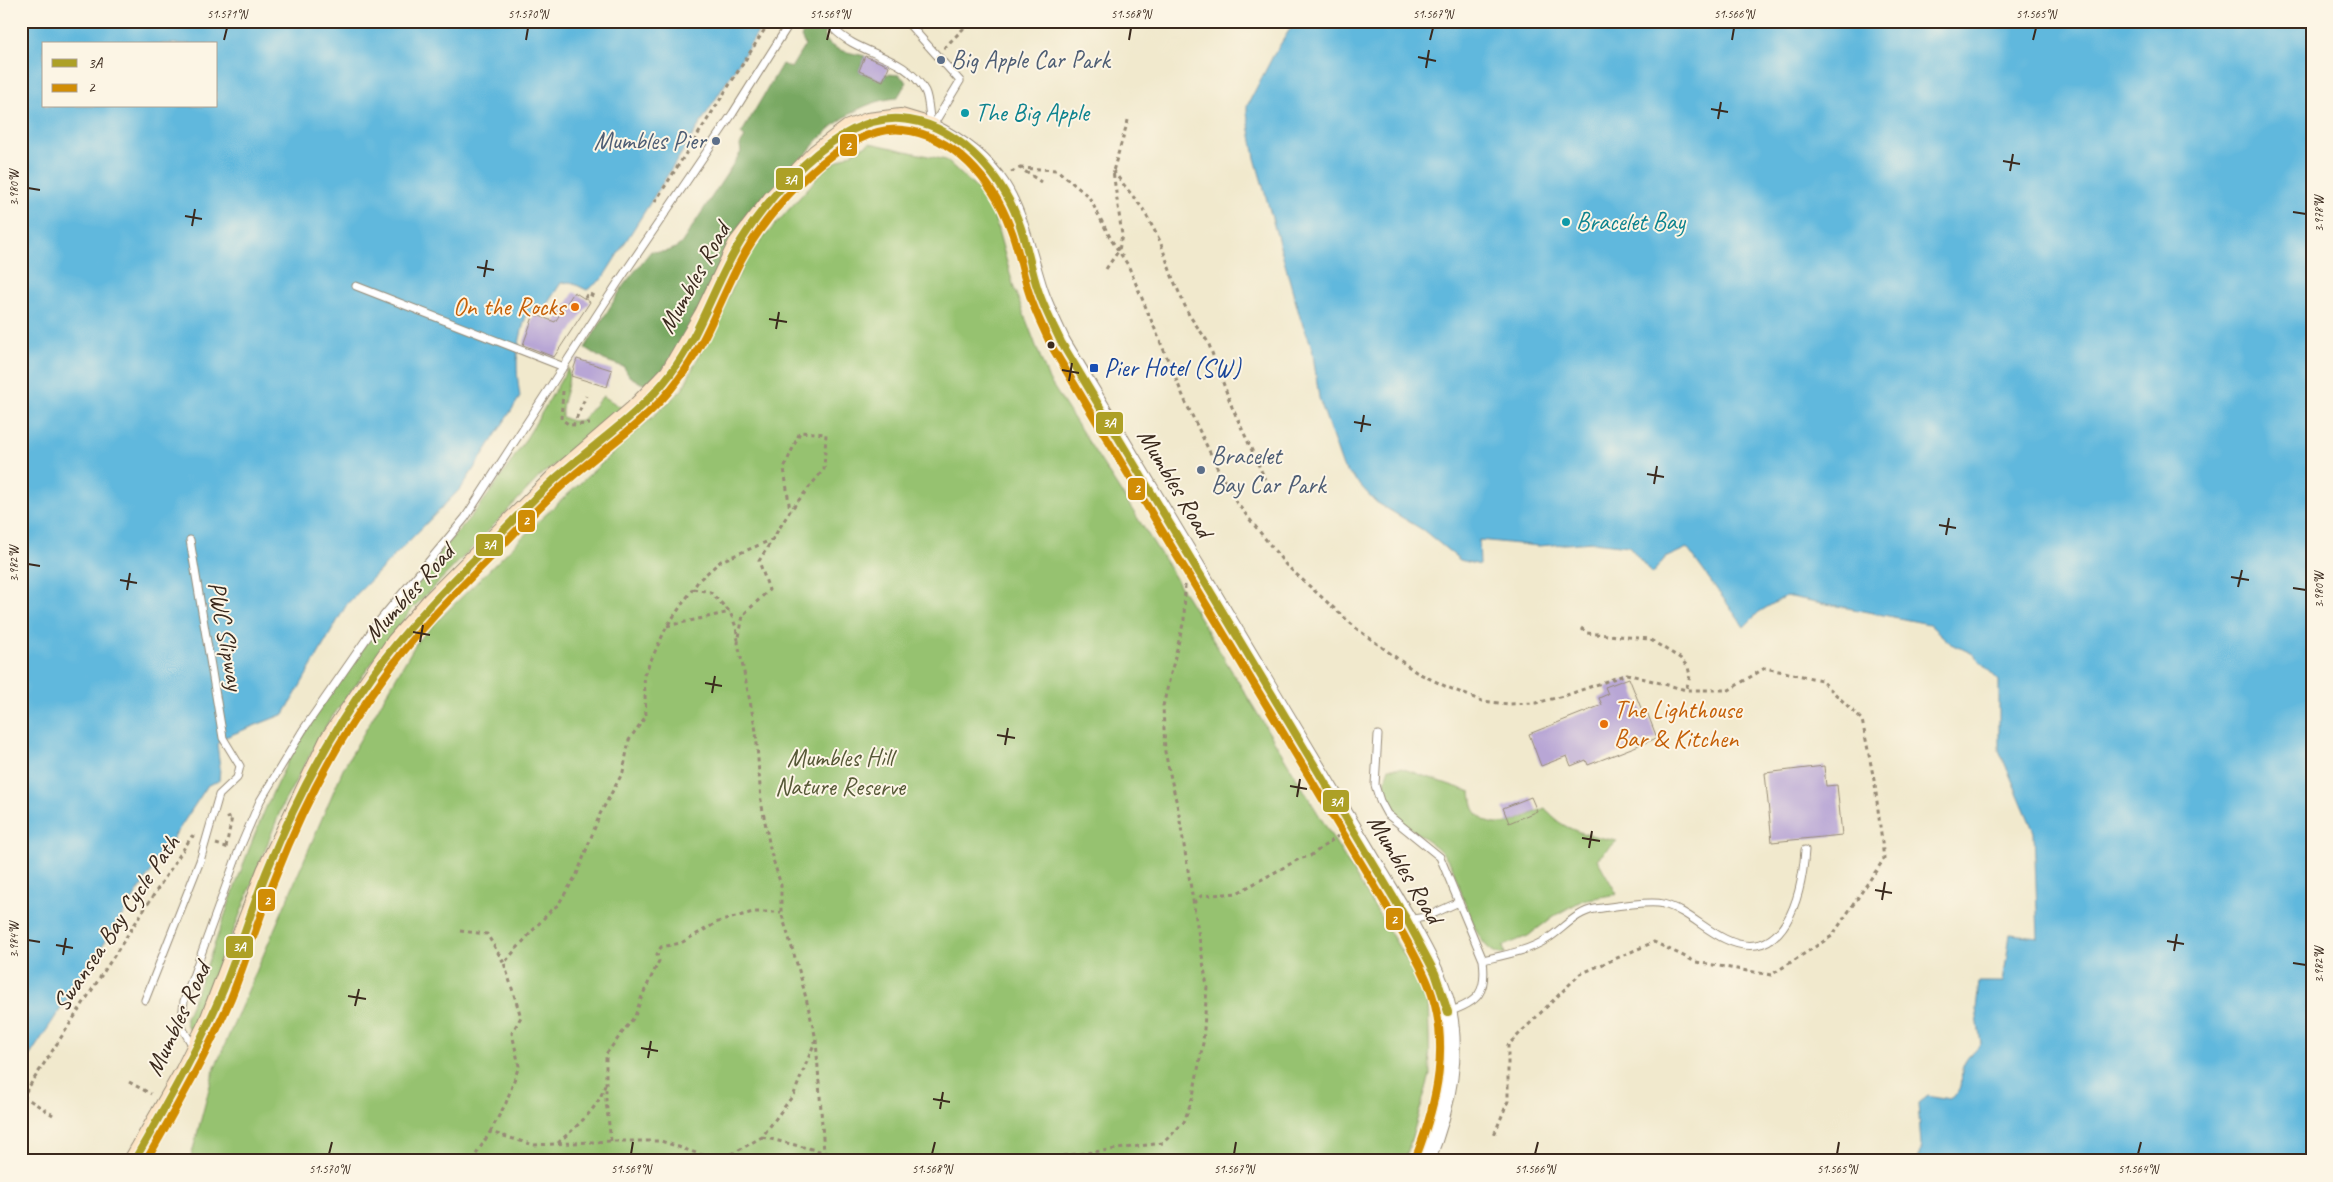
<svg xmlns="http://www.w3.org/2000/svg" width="2333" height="1182" viewBox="0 0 2333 1182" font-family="Caveat,sans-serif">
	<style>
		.green { fill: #96c270; stroke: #687647 }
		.forest { fill: #78a862; stroke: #5a6940 }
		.water { fill: #60b8dd; stroke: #4e717e; fill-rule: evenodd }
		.building { fill: #b8a6d5 }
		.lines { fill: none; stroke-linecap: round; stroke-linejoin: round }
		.service-casing { stroke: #968a76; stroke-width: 9 }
		.tertiary-casing { stroke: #968a76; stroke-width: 20 }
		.secondary-casing { stroke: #968a76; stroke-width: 22 }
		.path { stroke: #968a76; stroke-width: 3; stroke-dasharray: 4 4; stroke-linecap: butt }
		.service { stroke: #fff; stroke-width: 7 }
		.tertiary { stroke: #fff; stroke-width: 18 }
		.secondary { stroke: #fde5c5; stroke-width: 20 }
		.bus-1-casing { stroke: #fcf5e5; stroke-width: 11 }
		.bus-2-casing { stroke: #fcf5e5; stroke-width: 11 }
		.bus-1 { stroke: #ada026; stroke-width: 8 }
		.bus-2 { stroke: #d18d06; stroke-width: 8 }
		.ticks { fill: none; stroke: #3b2a1e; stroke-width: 2 }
		.service-dot { fill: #5c6f8a; stroke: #fcf5e5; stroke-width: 2 }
		.culture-dot { fill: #0f9aa8; stroke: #fcf5e5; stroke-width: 2 }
		.food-dot { fill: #e8710a; stroke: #fcf5e5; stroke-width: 2 }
		.bus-dot { fill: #3b2a1e; stroke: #fcf5e5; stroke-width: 2 }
		.transit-dot { fill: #1a4fb4; stroke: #fcf5e5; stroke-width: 2 }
		.labels { text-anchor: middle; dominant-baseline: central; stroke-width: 4; stroke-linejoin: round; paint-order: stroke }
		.service-label { font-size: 25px; fill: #4e5e75; stroke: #fcf5e5; text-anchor: start }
		.culture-label { font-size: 25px; fill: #0d838f; stroke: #fcf5e5; text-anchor: start }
		.street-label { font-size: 25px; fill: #3b2a1e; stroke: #fcf5e5 }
		.food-label { font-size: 25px; fill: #c56008; stroke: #fcf5e5; text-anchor: end }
		.transit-label { font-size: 25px; fill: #164399; stroke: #fcf5e5; text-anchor: start }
		.park-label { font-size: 25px; fill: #565837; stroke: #fcf5e5 }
		.line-badge { stroke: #fcf5e5; stroke-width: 2 }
		.badge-label { font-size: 14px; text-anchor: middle; font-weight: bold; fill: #fff }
		.neatline { fill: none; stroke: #3b2a1e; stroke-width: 2 }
		.ticks-label { font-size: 12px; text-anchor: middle; fill: #3b2a1e }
	</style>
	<rect width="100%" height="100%" fill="#fcf5e5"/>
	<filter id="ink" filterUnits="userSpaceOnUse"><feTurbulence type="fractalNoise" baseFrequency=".02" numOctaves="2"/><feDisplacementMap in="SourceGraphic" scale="10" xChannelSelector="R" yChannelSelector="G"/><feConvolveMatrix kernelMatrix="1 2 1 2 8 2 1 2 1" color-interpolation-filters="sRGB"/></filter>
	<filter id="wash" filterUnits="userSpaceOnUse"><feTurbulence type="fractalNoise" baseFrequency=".0096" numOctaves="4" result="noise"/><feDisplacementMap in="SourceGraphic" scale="20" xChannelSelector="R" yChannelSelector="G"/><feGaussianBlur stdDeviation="1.12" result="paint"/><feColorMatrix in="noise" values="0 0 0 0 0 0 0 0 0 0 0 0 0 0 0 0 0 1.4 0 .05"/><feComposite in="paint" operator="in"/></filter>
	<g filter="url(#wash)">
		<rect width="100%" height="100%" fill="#f1e9cd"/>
		<!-- green -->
		<path class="green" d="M870 143 946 160 990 201 1014 288 1049 380 1167 564 1428 995 1430 1075 1405 1161H190L214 1070 344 767 418 640 542 518 682 390 749 254 827 167Z
			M568 368C572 385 560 400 562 417L572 421 582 420 603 396 622 408 600 430 540 476 475 545 412 609 329 721 283 804 196 1027 192 1031C187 1028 185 1023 186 1017 225 927 248 831 297 745 335 681 382 620 430 564 447 543 465 524 482 503 515 460 541 414 568 368Z
			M1389 768H1401L1471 792C1472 798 1472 807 1476 812 1494 837 1523 817 1545 808 1562 832 1590 835 1617 841L1597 859 1617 894 1583 900 1554 916 1528 936 1503 946 1505 954C1475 958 1462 886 1451 865 1431 827 1367 826 1389 768Z"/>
		<!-- forest -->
		<path class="forest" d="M810 21H826C817 50 845 51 865 56L859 71 883 81 886 74 899 75 907 82 897 98C862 101 832 123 810 149L652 386 641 383 629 376 624 367 604 360 585 348 623 286 651 251C663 253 671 252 681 244L741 152 740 145 745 137 741 134 782 64 791 68 805 45 801 37Z"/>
		<!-- water -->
		<path class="water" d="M21 21H765L602 279 587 290 570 282 561 283 543 310 526 316C516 350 515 362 520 397L462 487 347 604 284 714 223 738 217 744 220 767 219 781 208 785 21 1069ZM44 44H216V106H44Z
			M1295 21H2312V1161H1918L1921 1145 1918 1103 1928 1095 1949 1099C1970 1087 1956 1078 1965 1062 1968 1056 1976 1049 1981 1044L1976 1009 1979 982H2003L2010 934 2038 937 2034 832 1999 750V681L1973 654 1950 643 1929 624 1786 596 1759 612 1744 627 1687 548 1665 558 1652 574 1629 546 1593 542 1538 546 1479 540 1480 565 1460 560 1423 530 1376 502 1343 467 1319 398 1312 347 1300 317 1255 158 1247 113V106L1273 56Z"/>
		<g id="blocks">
			<!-- building -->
			<path class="building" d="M865 56 889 66 883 81 859 71Z
				M574 292 590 302 554 357 523 345 534 314 555 322Z
				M577 359 612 370 607 387 571 376Z
				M1629 678 1643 713 1647 712 1657 738 1588 765 1586 760 1571 766 1567 756 1541 766 1529 734 1602 705 1599 698 1608 694 1605 687Z
				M1824 766 1826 786 1837 785 1842 835 1772 842 1765 773Z
				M1531 797 1537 811 1509 823 1503 808Z"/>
		</g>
	</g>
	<g filter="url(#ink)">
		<use href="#blocks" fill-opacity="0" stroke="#968a76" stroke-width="1"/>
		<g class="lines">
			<!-- service casing -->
			<g class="service-casing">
				<path id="service" d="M834 21 833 28C859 56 905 54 925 91 929 99 929 115 931 125
					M906 21 960 81 932 127
					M356 286 564 367
					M1378 735 1375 785 1380 801 1387 814 1440 857 1483 960C1487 992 1479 1002 1448 1012
					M1407 920 1426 917 1459 902
					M1483 960C1505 955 1528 951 1547 939 1563 929 1576 912 1595 909 1610 907 1650 900 1663 904 1686 910 1704 929 1725 939 1785 968 1802 894 1805 850
					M145 1000 200 861 219 795 237 778 240 766 223 738 190 540
					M194 1048 181 1026 184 1001 239 850 260 801 303 730 376 625 465 518 617 284 733 113 791 21"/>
			</g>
			<!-- tertiary casing -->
			<g class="tertiary-casing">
				<path id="tertiary" d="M931 128C1011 168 1014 211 1038 289 1044 307 1053 325 1061 342L1407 920C1419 944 1434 967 1442 992 1461 1046 1446 1110 1425 1161"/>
			</g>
			<!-- secondary casing -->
			<g class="secondary-casing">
				<path id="secondary" d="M134 1161 185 1072 209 1023 267 871 330 740 397 642 431 603 557 477 635 410 670 374 705 314 738 245 772 201 817 154 849 130 868 123 901 119 931 128"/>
			</g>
			<!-- path -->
			<path class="path" d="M944 48 963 29 966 21
				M1020 168 1057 170 1089 197 1112 241 1128 265 1186 403 1218 469 1236 502 1286 565 1357 629 1416 672 1447 687 1482 701 1508 704 1536 703 1567 695 1627 674 1686 690H1729L1765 668 1821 680 1862 720 1875 785 1884 859 1832 936 1771 975 1696 962 1654 942 1580 974 1508 1045V1101L1494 1135
				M1113 171 1143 209 1160 241 1173 279 1189 315 1208 342 1232 407 1265 479
				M1011 172 1020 168 1041 182
				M655 202 770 21
				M1106 269 1119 250 1122 235 1113 171 1129 117
				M585 298 588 293 595 297
				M563 391 561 419 570 425 590 424
				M573 426 586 396
				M693 589 710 592 730 612 736 627 738 640
				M667 626 730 612
				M1581 628 1587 633 1649 639 1680 658 1688 667 1690 676 1686 690
				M216 844 229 848
				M226 847 232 817 226 818
				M1194 903 1201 896 1237 893 1299 859 1310 856 1338 836
				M460 931 487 934 504 963
				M816 1040 824 1152
				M129 1082 151 1094
				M23 1096 53 1115
				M21 1099 192 836 196 838
				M490 1132 506 1103 519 1066 512 1033 521 1017 504 963 551 910 558 905 577 874 600 814 623 772 629 740 646 716 644 675 667 626 699 580 721 561 771 540
				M762 1137 824 1152 839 1161
				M611 1141 606 1101V1054L635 1016 642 996 659 961 657 954 661 947 681 943 718 922 753 912H781
				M558 1143C576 1126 598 1110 605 1085
				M472 1161 490 1132 534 1145 611 1141H661L702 1155H730L762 1137 794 1094 816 1039 800 974 781 912V885L771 853 761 801 756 731 738 643 743 615 769 590 759 561 790 511 824 469 826 434 800 432 784 468 790 511
				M724 1161 729 1155
				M1024 1161 1163 1143 1184 1122 1193 1096 1203 1043 1207 986 1178 809 1165 752 1163 706 1184 620 1185 584"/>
			<!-- service -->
			<use href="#service" class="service"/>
			<!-- tertiary -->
			<use href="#tertiary" class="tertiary"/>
			<!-- secondary -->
			<use href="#secondary" class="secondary"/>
			<!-- bus-1 casing -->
			<g class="bus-1-casing">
				<path id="bus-1" d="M134 1161C165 1107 196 1053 221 995 238 955 250 913 266 873 294 803 330 734 374 673 406 629 444 590 482 552 507 527 531 501 557 477 595 443 640 415 671 373 699 336 712 291 735 251 764 200 836 115 900 119 954 122 1000 172 1018 220 1027 242 1030 267 1038 290 1044 308 1053 325 1061 342L1407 920 1435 973 1448 1012"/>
			</g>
			<!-- bus-2 casing -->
			<g class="bus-2-casing">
				<path id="bus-2" d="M146 1161C176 1108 207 1054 231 998 247 958 259 917 275 878 302 808 337 741 381 681 412 637 449 599 487 561 513 535 538 507 566 482 604 448 648 421 678 380 706 343 720 300 741 260 766 212 843 123 903 130 953 135 993 181 1010 227 1019 249 1022 273 1030 296 1036 314 1044 330 1052 347L1398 925C1409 945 1421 965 1429 986 1451 1043 1437 1103 1416 1157"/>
			</g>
			<!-- bus-1 -->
			<use href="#bus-1" class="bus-1"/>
			<!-- bus-2 -->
			<use href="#bus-2" class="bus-2"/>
		</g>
	</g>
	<!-- ticks -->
	<path class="ticks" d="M224 40 227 28M526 40 528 28M827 40 830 28M1129 40 1131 28M1430 40 1433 28M1732 40 1734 28M2033 40 2036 28M1418 57 1436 61M1426 68 1429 50M1711 109 1728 112M1718 119 1721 102M2003 161 2020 164M2010 171 2013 154M28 188 40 190M2293 212 2306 214M185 216 202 219M192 226 195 209M477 267 494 270M484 277 487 260M769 319 787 322M776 329 779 312M1062 370 1079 373M1069 381 1072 363M1354 422 1371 425M1361 432 1364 415M1647 474 1664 477M1654 484 1657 466M1939 525 1956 528M1946 535 1949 518M28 564 40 566M2231 577 2249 580M120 580 137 583M2238 587 2242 570M2293 588 2306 590M127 590 130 573M413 632 430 635M420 642 423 625M705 683 722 686M712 693 715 676M997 735 1015 738M1005 745 1008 728M1290 786 1307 789M1297 797 1300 779M1582 838 1600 841M1589 848 1592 831M1875 890 1892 893M1882 900 1885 882M28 940 40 942M2167 941 2184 944M56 945 73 948M2174 951 2177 934M63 955 66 938M2293 963 2306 965M348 996 366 999M355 1006 359 989M641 1048 658 1051M648 1058 651 1041M933 1099 950 1102M940 1109 943 1092M329 1154 332 1142M631 1154 633 1142M932 1154 935 1142M1234 1154 1236 1142M1535 1154 1538 1142M1837 1154 1839 1142M2138 1154 2141 1142"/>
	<!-- markers -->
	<g class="service-dot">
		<circle cx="941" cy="60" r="5"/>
		<circle cx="716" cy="141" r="5"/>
		<circle cx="1201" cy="470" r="5"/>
	</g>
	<g class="culture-dot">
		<circle cx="965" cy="113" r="5"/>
		<circle cx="1566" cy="222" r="5"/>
	</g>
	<g class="food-dot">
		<circle cx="575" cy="307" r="5"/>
		<circle cx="1604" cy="724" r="5"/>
	</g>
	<circle class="bus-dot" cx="1051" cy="345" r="4.5"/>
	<rect class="transit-dot" x="1089" y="363" width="10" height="10" rx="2.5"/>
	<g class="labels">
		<!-- service labels -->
		<g class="service-label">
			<text x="951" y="60">Big Apple Car Park</text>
			<text x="706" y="141" text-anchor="end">Mumbles Pier</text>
			<text x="1211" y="456">Bracelet<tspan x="1211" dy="29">Bay Car Park</tspan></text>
		</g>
		<!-- culture labels -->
		<g class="culture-label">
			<text x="975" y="113">The Big Apple</text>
			<text x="1576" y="222">Bracelet Bay</text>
		</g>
		<!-- street labels -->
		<g class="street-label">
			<text transform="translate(694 278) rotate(-61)">Mumbles Road</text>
			<text transform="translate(1175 483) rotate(59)">Mumbles Road</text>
			<text transform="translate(409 593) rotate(-48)">Mumbles Road</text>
			<text transform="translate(226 636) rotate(80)">PWC Slipway</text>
			<text transform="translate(1405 869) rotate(59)">Mumbles Road</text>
			<text transform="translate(116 923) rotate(-56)">Swansea Bay Cycle Path</text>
			<text transform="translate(178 1019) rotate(-65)">Mumbles Road</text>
		</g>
		<!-- food labels -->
		<g class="food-label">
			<text x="565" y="307">On the Rocks</text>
			<text x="1614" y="710" text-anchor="start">The Lighthouse<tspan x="1614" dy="29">Bar &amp; Kitchen</tspan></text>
		</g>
		<!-- transit labels -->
		<g class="transit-label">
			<text x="1104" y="368">Pier Hotel (SW)</text>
		</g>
		<!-- park labels -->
		<g class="park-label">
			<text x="840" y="758">Mumbles Hill<tspan x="840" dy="29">Nature Reserve</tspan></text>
		</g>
	</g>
	<g class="line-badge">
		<rect x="839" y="133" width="19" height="24" rx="5" fill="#d18d06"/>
		<rect x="775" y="167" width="29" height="24" rx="5" fill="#ada026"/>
		<rect x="1095" y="411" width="29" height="24" rx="5" fill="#ada026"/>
		<rect x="1127" y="477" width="19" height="24" rx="5" fill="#d18d06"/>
		<rect x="517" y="509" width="19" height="24" rx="5" fill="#d18d06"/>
		<rect x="475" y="533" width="29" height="24" rx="5" fill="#ada026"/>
		<rect x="1322" y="789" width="28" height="24" rx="5" fill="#ada026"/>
		<rect x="257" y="888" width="19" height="24" rx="5" fill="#d18d06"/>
		<rect x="1385" y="907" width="19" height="24" rx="5" fill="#d18d06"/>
		<rect x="225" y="935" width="29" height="24" rx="5" fill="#ada026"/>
	</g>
	<g class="badge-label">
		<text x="848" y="150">2</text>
		<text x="790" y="184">3A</text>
		<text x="1109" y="427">3A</text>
		<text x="1137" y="493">2</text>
		<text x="526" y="525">2</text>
		<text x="489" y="549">3A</text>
		<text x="1336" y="806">3A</text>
		<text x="267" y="905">2</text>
		<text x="1394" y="924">2</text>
		<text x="239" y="951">3A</text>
	</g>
	<!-- margin -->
	<rect width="2333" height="1182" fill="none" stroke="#fcf5e5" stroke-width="55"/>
	<!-- legend -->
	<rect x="42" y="42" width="175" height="65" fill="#fcf5e5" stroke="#afa495"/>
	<rect x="52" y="59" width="25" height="8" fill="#ada026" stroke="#afa495"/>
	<text x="88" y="68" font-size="15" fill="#3b2a1e">3A</text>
	<rect x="52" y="84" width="25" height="8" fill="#d18d06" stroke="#afa495"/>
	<text x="88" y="92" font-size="15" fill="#3b2a1e">2</text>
	<rect x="28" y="28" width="2278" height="1126" class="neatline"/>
	<g class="ticks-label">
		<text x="227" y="18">51.571°N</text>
		<text x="528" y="18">51.570°N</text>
		<text x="830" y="18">51.569°N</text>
		<text x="1131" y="18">51.568°N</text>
		<text x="1433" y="18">51.567°N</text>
		<text x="1734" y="18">51.566°N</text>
		<text x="2036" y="18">51.565°N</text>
		<text transform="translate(14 188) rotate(-90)" y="4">3.980°W</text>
		<text transform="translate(2319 214) rotate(-90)" y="4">3.978°W</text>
		<text transform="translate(14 564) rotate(-90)" y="4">3.982°W</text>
		<text transform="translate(2319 590) rotate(-90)" y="4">3.980°W</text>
		<text transform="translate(14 940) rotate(-90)" y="4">3.984°W</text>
		<text transform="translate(2319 965) rotate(-90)" y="4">3.982°W</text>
		<text x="329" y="1173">51.570°N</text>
		<text x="631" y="1173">51.569°N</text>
		<text x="932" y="1173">51.568°N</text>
		<text x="1234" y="1173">51.567°N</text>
		<text x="1535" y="1173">51.566°N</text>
		<text x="1837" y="1173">51.565°N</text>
		<text x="2138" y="1173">51.564°N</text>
	</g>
</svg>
